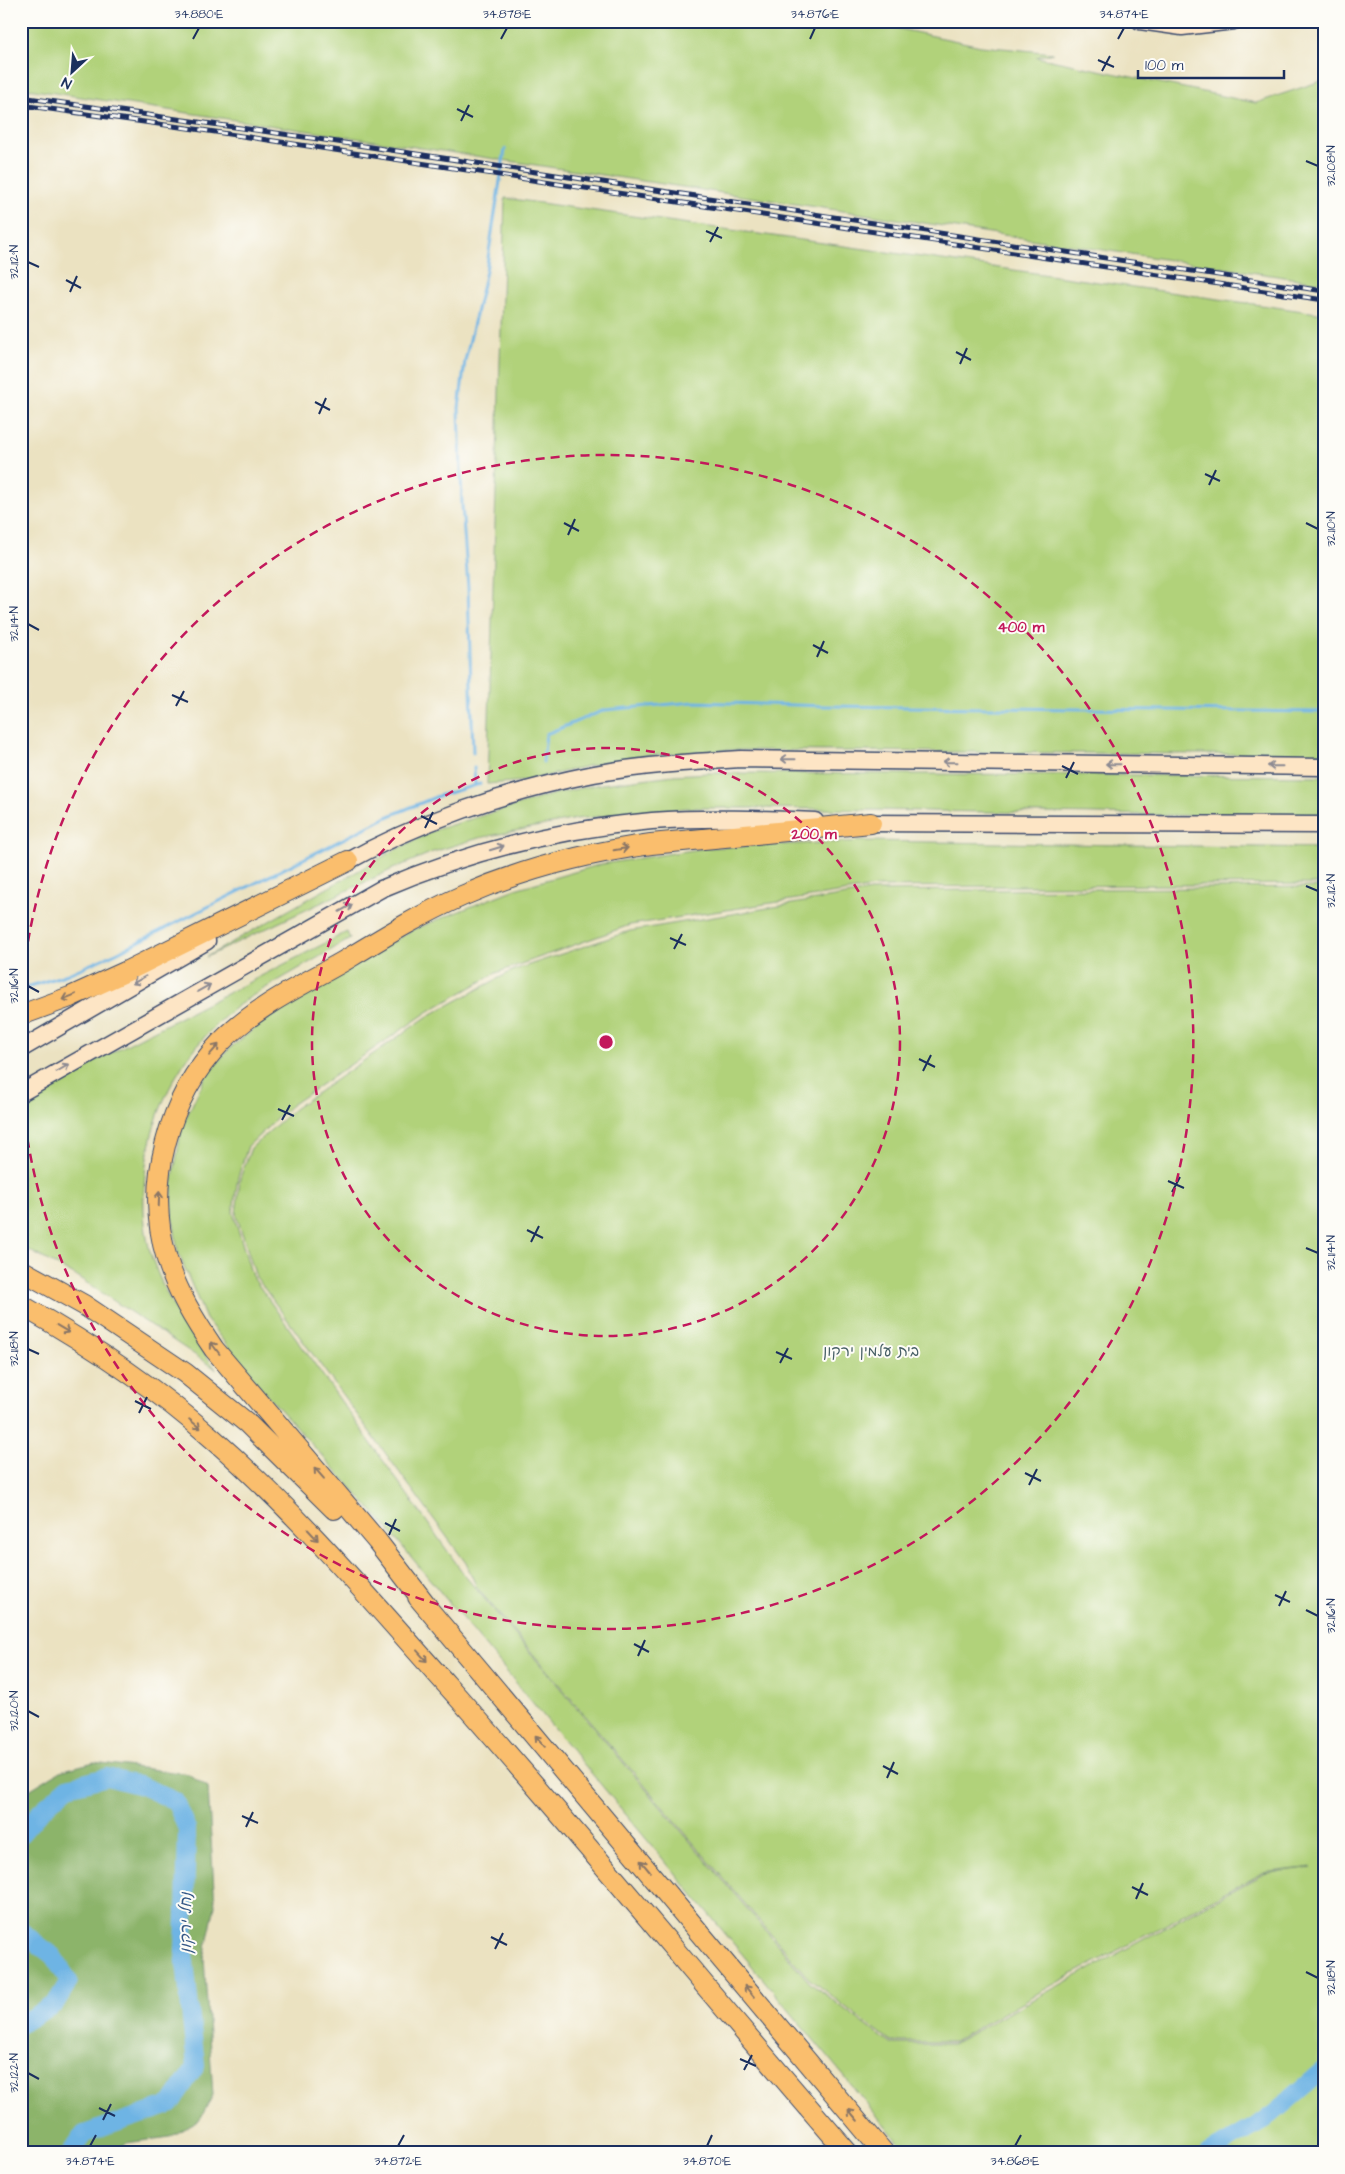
<svg xmlns="http://www.w3.org/2000/svg" width="1345" height="2174" viewBox="0 0 1345 2174" font-family="'Architects Daughter','Playpen Sans Hebrew',sans-serif">
	<style>
		.green { fill: #b1d27a; stroke: #66806c }
		.forest { fill: #8cb46a; stroke: #547264 }
		.lines { fill: none; stroke-linecap: round; stroke-linejoin: round }
		.stream { stroke: #6eb4e4; stroke-width: 3 }
		.river { stroke: #6eb4e4; stroke-width: 18 }
		.secondary-casing { stroke: #3a4a6d; stroke-width: 19 }
		.motorway-casing { stroke: #3a4a6d; stroke-width: 22 }
		.secondary { stroke: #fde5c5; stroke-width: 16 }
		.motorway { stroke: #fabe6d; stroke-width: 20 }
		.rail-casing { stroke: #1b2f5e; stroke-width: 5 }
		.rail { stroke: #fdfcf7; stroke-width: 3; stroke-dasharray: 9; stroke-linecap: butt }
		.oneway { stroke: #8c8a92 }
		.oneway2 { stroke: #8a7666 }
		.ticks { fill: none; stroke: #1b2f5e; stroke-width: 2 }
		.ring { fill: none; stroke: #c2185b; stroke-width: 2.5; stroke-dasharray: 9 6 }
		.labels { text-anchor: middle; dominant-baseline: central; stroke-width: 4; stroke-linejoin: round; paint-order: stroke }
		.park-label { font-size: 15px; fill: #486066; stroke: #fdfcf7 }
		.water-label { font-size: 16px; font-style: italic; fill: #345786; stroke: #fdfcf7 }
		.centre { fill: #c2185b; stroke: #fdfcf7; stroke-width: 2.5 }
		.ring-label { font-size: 15px; text-anchor: middle; font-weight: bold; fill: #c2185b; stroke: #fdfcf7; stroke-width: 4; stroke-linejoin: round; paint-order: stroke }
		.neatline { fill: none; stroke: #1b2f5e; stroke-width: 2 }
		.ticks-label { font-size: 12px; text-anchor: middle; fill: #1b2f5e }
	</style>
	<rect width="100%" height="100%" fill="#fdfcf7"/>
	<filter id="ink" filterUnits="userSpaceOnUse"><feTurbulence type="fractalNoise" baseFrequency=".02" numOctaves="2"/><feDisplacementMap in="SourceGraphic" scale="10" xChannelSelector="R" yChannelSelector="G"/><feConvolveMatrix kernelMatrix="1 2 1 2 8 2 1 2 1" color-interpolation-filters="sRGB"/></filter>
	<filter id="wash" filterUnits="userSpaceOnUse"><feTurbulence type="fractalNoise" baseFrequency=".0096" numOctaves="4" result="noise"/><feDisplacementMap in="SourceGraphic" scale="20" xChannelSelector="R" yChannelSelector="G"/><feGaussianBlur stdDeviation="1.12" result="paint"/><feColorMatrix in="noise" values="0 0 0 0 0 0 0 0 0 0 0 0 0 0 0 0 0 1.4 0 .05"/><feComposite in="paint" operator="in"/></filter>
	<g filter="url(#wash)">
		<rect width="100%" height="100%" fill="#ebe2c1"/>
		<!-- green -->
		<path class="green" d="M21 21H862L981 46 1053 53 1036 57 1256 103 1324 80V283L21 88Z
			M505 198 1324 314V755L725 750 643 756 588 766 526 781 487 784Z
			M709 773 1324 776V818L762 808H687L643 812 576 819 479 838 433 852 395 868 206 957 391 852 435 830 554 794 595 785 674 775Z
			M866 841 1324 848V884L875 887 630 925 496 973 429 1011 290 1106 248 1146 238 1177 233 1212 252 1276 466 1577 810 1983 891 2044H952L1263 1874 1313 1867 1262 1873 1049 1987 953 2042H891L808 1978 477 1588 466 1563 256 1277 236 1214 240 1178 251 1148 294 1109 428 1016 514 970 630 931 870 891 1324 887V2153H908L382 1522 260 1387 206 1319 178 1252 172 1212V1184L182 1126 207 1074 230 1048 270 1016 412 930 515 889 602 864 706 848Z
			M347 932 350 939C327 952 304 966 281 979 266 988 250 996 236 1007 179 1053 146 1117 144 1191 143 1214 145 1236 152 1258 166 1300 190 1335 216 1369L78 1277 21 1246V1102L97 1060Z"/>
		<!-- forest -->
		<path class="forest" d="M94 1762 188 1774 208 1787 215 1906 204 1958 213 2095 199 2121 170 2137 127 2143 109 2153H21V1795L60 1771Z"/>
		<g class="lines">
			<!-- stream -->
			<path class="stream" d="M473 753 468 587 462 505 459 408 465 361 486 271 505 149
				M543 762 546 734 605 710 694 702 827 706 1324 712
				M474 768 475 784
				M21 989 68 974 116 953 387 817 438 796 480 784"/>
			<!-- river -->
			<path class="river" d="M21 1834 41 1811 68 1787 107 1777 142 1786 175 1801 187 1829 184 1952 196 2066 170 2105 84 2134 70 2153
				M21 1931 53 1956 69 1981 55 2004 21 2024
				M1209 2153 1265 2120 1324 2070"/>
		</g>
	</g>
	<g filter="url(#ink)">
		<g class="lines">
			<!-- secondary casing -->
			<g class="secondary-casing">
				<path id="secondary" d="M1140 21 1182 27 1234 21
					M860 823 1324 825
					M339 866C417 822 507 791 594 774 643 765 692 762 741 759L1324 767
					M21 1049 207 941
					M21 1093 381 889C467 852 559 829 652 821 706 817 762 819 815 821"/>
			</g>
			<!-- motorway casing -->
			<g class="motorway-casing">
				<path id="motorway" d="M21 1015 70 997 125 972 348 861
					M21 1270 84 1305 185 1373 247 1423 334 1509
					M21 1305C88 1343 154 1386 212 1438 298 1513 371 1600 447 1685 584 1838 713 1998 848 2153
					M418 1597 884 2153
					M427 1606 377 1541 214 1349C195 1321 177 1292 167 1259 144 1185 168 1097 221 1042 255 1007 302 985 344 961 382 938 421 914 462 896 521 870 587 853 651 844L871 823"/>
			</g>
			<!-- secondary -->
			<use href="#secondary" class="secondary"/>
			<!-- motorway -->
			<use href="#motorway" class="motorway"/>
			<!-- rail casing -->
			<g class="rail-casing">
				<path id="rail" d="M21 97 311 138 1324 291
					M21 105 202 130 1324 300"/>
			</g>
			<!-- rail -->
			<use href="#rail" class="rail"/>
		</g>
		<!-- one-way arrows -->
		<defs><path id="oneway-shaft" d="M-6 0H5M1.5-3L5.5 0L1.5 3" fill="none" stroke-width="1.6" stroke-linecap="round" stroke-linejoin="round" transform="scale(1.25)"/></defs>
		<g class="oneway">
			<use href="#oneway-shaft" transform="translate(788 759) rotate(-179)"/>
			<use href="#oneway-shaft" transform="translate(950 762) rotate(-179)"/>
			<use href="#oneway-shaft" transform="translate(1113 764) rotate(-179)"/>
			<use href="#oneway-shaft" transform="translate(1275 766) rotate(-179)"/>
			<use href="#oneway-shaft" transform="translate(497 848) rotate(-17)"/>
			<use href="#oneway-shaft" transform="translate(346 908) rotate(-29)"/>
			<use href="#oneway-shaft" transform="translate(139 980) rotate(150)"/>
			<use href="#oneway-shaft" transform="translate(204 988) rotate(-29)"/>
			<use href="#oneway-shaft" transform="translate(63 1068) rotate(-30)"/>
		</g>
		<g class="oneway2">
			<use href="#oneway-shaft" transform="translate(621 849) rotate(-10)"/>
			<use href="#oneway-shaft" transform="translate(69 997) rotate(158)"/>
			<use href="#oneway-shaft" transform="translate(214 1050) rotate(-49)"/>
			<use href="#oneway-shaft" transform="translate(159 1199) rotate(-88)"/>
			<use href="#oneway-shaft" transform="translate(63 1329) rotate(31)"/>
			<use href="#oneway-shaft" transform="translate(215 1348) rotate(-127)"/>
			<use href="#oneway-shaft" transform="translate(195 1424) rotate(39)"/>
			<use href="#oneway-shaft" transform="translate(319 1473) rotate(-131)"/>
			<use href="#oneway-shaft" transform="translate(313 1535) rotate(47)"/>
			<use href="#oneway-shaft" transform="translate(422 1656) rotate(48)"/>
			<use href="#oneway-shaft" transform="translate(540 1741) rotate(-130)"/>
			<use href="#oneway-shaft" transform="translate(645 1866) rotate(-130)"/>
			<use href="#oneway-shaft" transform="translate(749 1991) rotate(-130)"/>
			<use href="#oneway-shaft" transform="translate(853 2115) rotate(-130)"/>
		</g>
	</g>
	<!-- ticks -->
	<path class="ticks" d="M193 39 199 28M501 39 507 28M810 39 815 28M1118 39 1124 28M1098 60 1114 67M1102 71 1110 56M457 109 473 117M461 121 469 105M1306 161 1318 166M706 231 722 238M710 242 718 227M28 262 39 267M66 280 81 288M70 292 77 276M956 352 971 360M960 364 967 348M315 402 330 410M319 414 326 398M1205 474 1220 481M1209 485 1216 470M564 523 579 531M1306 523 1318 529M568 535 575 519M28 624 39 630M813 645 828 653M817 657 824 641M172 695 188 702M176 706 184 691M1062 766 1078 774M1066 778 1074 762M421 816 437 824M425 828 433 812M1306 886 1318 891M670 938 686 945M674 949 682 934M28 986 39 992M919 1059 935 1067M923 1071 931 1055M278 1109 294 1116M282 1120 290 1105M1168 1181 1184 1188M1172 1192 1180 1177M527 1230 543 1238M531 1242 539 1226M1306 1248 1318 1253M28 1349 39 1354M776 1352 792 1359M780 1363 788 1348M135 1401 151 1409M139 1413 147 1397M1025 1473 1041 1481M1029 1485 1037 1469M385 1523 400 1531M389 1535 396 1519M1275 1595 1290 1602M1279 1606 1286 1591M1306 1610 1318 1616M634 1644 649 1652M638 1656 645 1640M28 1711 39 1717M883 1766 898 1774M887 1778 894 1762M242 1816 258 1823M246 1827 253 1812M1132 1887 1148 1895M1136 1899 1143 1883M491 1937 507 1945M495 1949 503 1933M1306 1972 1318 1978M740 2059 756 2066M744 2070 752 2055M28 2073 39 2079M99 2108 115 2116M103 2120 111 2104M90 2146 96 2135M398 2146 404 2135M707 2146 712 2135M1015 2146 1021 2135"/>
	<!-- distance rings -->
	<g class="ring">
		<circle cx="606" cy="1042" r="294"/>
		<path d="M22 986A587 587 0 1 1 22 1098"/>
	</g>
	<g class="labels">
		<!-- park labels -->
		<g class="park-label">
			<text x="871" y="1351">בית עלמין ירקון</text>
		</g>
		<!-- water labels -->
		<g class="water-label">
			<text transform="translate(186 1923) rotate(-90)">נחל ירקון</text>
		</g>
	</g>
	<circle cx="606" cy="1042" r="8" class="centre"/>
	<g class="ring-label">
		<text x="1021" y="632">400 m</text>
		<text x="814" y="839">200 m</text>
	</g>
	<!-- margin -->
	<rect width="1345" height="2174" fill="none" stroke="#fdfcf7" stroke-width="55"/>
	<!-- north arrow -->
	<g transform="translate(72 72) rotate(206)" stroke="#fdfcf7" stroke-width="4" paint-order="stroke">
	<path d="M0-4L9 19L0 12L-9 19Z" fill="#1b2f5e"/>
	<text y="-8" font-size="14" font-weight="bold" text-anchor="middle" fill="#1b2f5e">N</text>
	</g>
	<!-- scale -->
	<path d="M1138 70v8h146v-8" fill="none" stroke="#1b2f5e" stroke-width="2.5"/>
	<text x="1145" y="70" font-size="15" fill="#1b2f5e" stroke="#fdfcf7" stroke-width="4" paint-order="stroke">100 m</text>
	<rect x="28" y="28" width="1290" height="2118" class="neatline"/>
	<g class="ticks-label">
		<text x="199" y="18">34.880°E</text>
		<text x="507" y="18">34.878°E</text>
		<text x="815" y="18">34.876°E</text>
		<text x="1124" y="18">34.874°E</text>
		<text transform="translate(1331 166) rotate(-90)" y="4">32.108°N</text>
		<text transform="translate(14 262) rotate(-90)" y="4">32.112°N</text>
		<text transform="translate(1331 529) rotate(-90)" y="4">32.110°N</text>
		<text transform="translate(14 624) rotate(-90)" y="4">32.114°N</text>
		<text transform="translate(1331 891) rotate(-90)" y="4">32.112°N</text>
		<text transform="translate(14 986) rotate(-90)" y="4">32.116°N</text>
		<text transform="translate(1331 1253) rotate(-90)" y="4">32.114°N</text>
		<text transform="translate(14 1349) rotate(-90)" y="4">32.118°N</text>
		<text transform="translate(1331 1616) rotate(-90)" y="4">32.116°N</text>
		<text transform="translate(14 1711) rotate(-90)" y="4">32.120°N</text>
		<text transform="translate(1331 1978) rotate(-90)" y="4">32.118°N</text>
		<text transform="translate(14 2073) rotate(-90)" y="4">32.122°N</text>
		<text x="90" y="2165">34.874°E</text>
		<text x="398" y="2165">34.872°E</text>
		<text x="707" y="2165">34.870°E</text>
		<text x="1015" y="2165">34.868°E</text>
	</g>
</svg>
